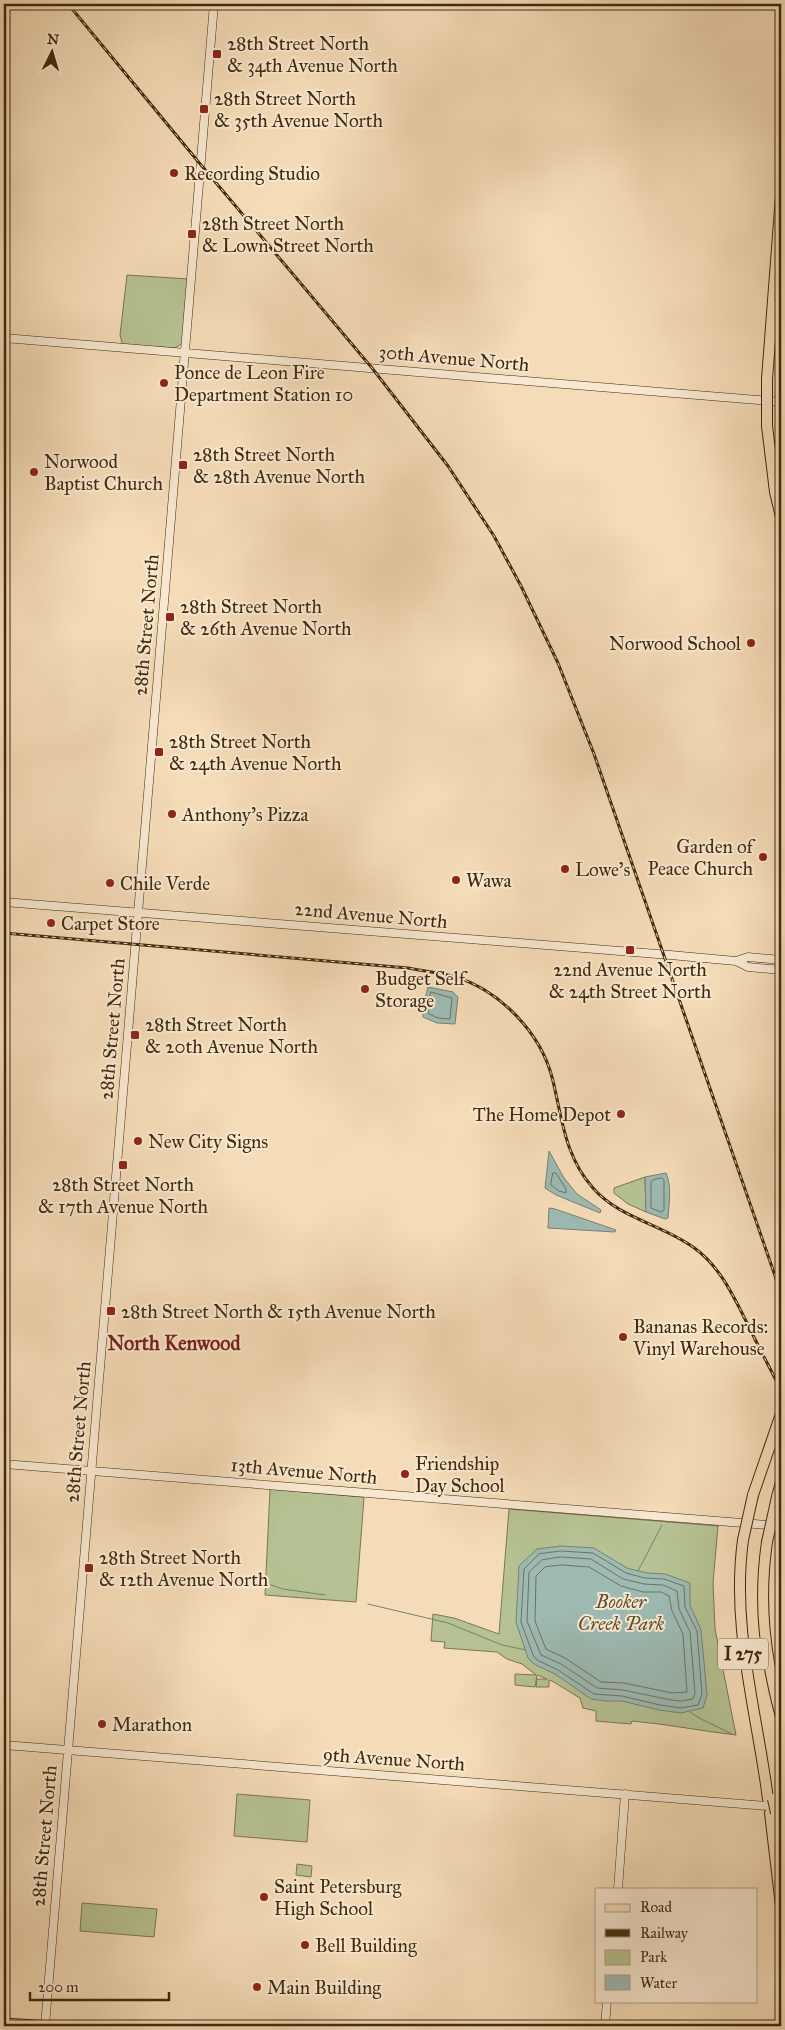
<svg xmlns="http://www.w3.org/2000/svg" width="785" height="2030" viewBox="0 0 785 2030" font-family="'IM FELL Great Primer',serif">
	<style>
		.green { fill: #b6c293; stroke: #7c7650 }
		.water { fill: #9dbab3; stroke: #788070 }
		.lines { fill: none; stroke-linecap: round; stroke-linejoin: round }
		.shore { stroke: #6f7260; stroke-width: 1 }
		.stream { stroke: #788070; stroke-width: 1 }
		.secondary-casing { stroke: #412a0c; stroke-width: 9 }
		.primary-casing { stroke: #412a0c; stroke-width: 11 }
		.highway-casing { stroke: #412a0c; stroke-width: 12 }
		.secondary { stroke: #f8e8d1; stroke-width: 8 }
		.primary { stroke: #f5dcb8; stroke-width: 9 }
		.highway { stroke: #f5dcb8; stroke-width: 10 }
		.rail-casing { stroke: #412a0c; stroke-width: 3 }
		.rail { stroke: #f8e8d1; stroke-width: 1; stroke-dasharray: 4; stroke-linecap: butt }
		.highway-bridge-casing { stroke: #412a0c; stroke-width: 12; stroke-linecap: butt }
		.highway-bridge { stroke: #f5dcb8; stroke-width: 10 }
		.poi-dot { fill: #8f2418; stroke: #f8e8d1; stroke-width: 2 }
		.labels { text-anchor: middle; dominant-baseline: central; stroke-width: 4; stroke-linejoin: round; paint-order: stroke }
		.shield { fill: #f8e8d1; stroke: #786347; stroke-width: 1 }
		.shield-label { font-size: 18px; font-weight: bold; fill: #412a0c }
		.poi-label { font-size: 19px; fill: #412a0c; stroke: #f8e8d1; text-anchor: start }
		.street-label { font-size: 19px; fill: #412a0c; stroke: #f8e8d1 }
		.park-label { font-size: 19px; font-style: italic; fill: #5e502e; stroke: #f8e8d1 }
		.neighbourhood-label { font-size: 20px; font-weight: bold; fill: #7a1f14; stroke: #f8e8d1 }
	</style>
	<rect width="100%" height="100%" fill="#f5dcb8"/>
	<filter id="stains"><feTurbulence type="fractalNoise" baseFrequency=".004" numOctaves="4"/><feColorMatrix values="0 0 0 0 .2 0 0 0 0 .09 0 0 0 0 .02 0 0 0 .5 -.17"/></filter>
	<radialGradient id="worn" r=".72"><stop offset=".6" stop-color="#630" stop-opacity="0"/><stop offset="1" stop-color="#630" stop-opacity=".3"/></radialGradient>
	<!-- green -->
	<path class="green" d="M127 275 189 279 183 343 175 348 126 345 122 343 120 335Z
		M645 1177 646 1212 628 1204 614 1193V1188Z
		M270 1489 362 1497 364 1498 356 1602 265 1595Z
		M509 1509 718 1526 713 1583 715 1629 736 1735C701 1731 667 1724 632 1721L631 1724 596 1721V1711L583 1708 580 1698 552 1681 549 1680V1687H536L537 1679H547L537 1675 535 1687 515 1685V1674L536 1675 522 1664 507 1659 497 1652 444 1648 445 1642 431 1641 433 1614 454 1618 499 1634Z
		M237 1794 310 1800 307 1842 234 1836Z
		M297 1864 312 1866 311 1877 296 1875Z
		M82 1903 157 1909 154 1937 80 1931Z"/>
	<!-- water -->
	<path class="water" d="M428 987 453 992 458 997 455 1024 437 1023 423 1017V1007Z
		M549 1151 564 1178 577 1194 601 1210 600 1213 556 1195 545 1188Z
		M666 1173C672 1186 669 1203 668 1218L665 1219 646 1212 645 1177Z
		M549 1208 555 1209 616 1230 615 1232 548 1228Z
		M561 1546 594 1548 627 1568 647 1573 665 1574 690 1583V1605L701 1630 707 1695 703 1708 681 1713 659 1710 622 1701H606L591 1699 555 1674 534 1664 528 1658 516 1622 519 1566 537 1549Z"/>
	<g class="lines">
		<!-- shore -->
		<path class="shore" d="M431 992 452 998 450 1019 438 1018 429 1014 428 1007Z
			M553 1173H556L566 1189V1193L559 1191 551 1185Z
			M662 1178 664 1180V1210L661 1212 651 1208V1182L653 1180Z
			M561 1551 593 1553 626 1573 645 1578 664 1579 684 1586 685 1607 697 1631 702 1694 698 1705 681 1708 660 1705 622 1696 594 1694 558 1670 537 1660 533 1655 521 1622 524 1569 539 1554Z
			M561 1557 591 1559 623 1579 644 1584 663 1585 677 1591 679 1609 690 1632 695 1693 693 1699 681 1701 671 1700 623 1690 597 1688 561 1664 541 1655 527 1621 529 1572 542 1560Z
			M562 1565 589 1567 621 1586 643 1592H661L669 1596 672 1611 683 1634 687 1692 672 1693 624 1683 601 1682 565 1658 546 1649 535 1621 536 1576 545 1567Z"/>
		<!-- stream -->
		<path class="stream" d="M638 1571 662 1525
			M268 1584 283 1589 325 1595
			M368 1604 448 1623 502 1645 526 1650
			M690 1712 701 1719 732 1734"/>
		<!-- secondary casing -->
		<g class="secondary-casing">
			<path id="secondary" d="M4 338 781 402
				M4 902 670 955 736 961 748 967 781 970
				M736 961 748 957 781 960
				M4 1464 781 1526
				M4 1745 781 1807
				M618 1889 625 1794
				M45 2026 214 4
				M605 2026 607 2001"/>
		</g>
		<!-- primary casing -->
		<g class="primary-casing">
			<path id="primary" d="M4 2023 50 2026"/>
		</g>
		<!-- highway casing -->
		<g class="highway-casing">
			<path id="highway" d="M767 379 781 196
				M767 426 775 492 781 517
				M753 1495 781 1414
				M777 1497 781 1482
				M743 1540C731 1628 757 1712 768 1799
				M767 1542C758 1604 765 1657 781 1717
				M770 1813 781 1906
				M776 1813 781 1831"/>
		</g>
		<!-- secondary -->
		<use href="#secondary" class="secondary"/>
		<!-- primary -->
		<use href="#primary" class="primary"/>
		<!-- highway -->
		<use href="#highway" class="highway"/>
		<!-- rail casing -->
		<g class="rail-casing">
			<path id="rail" d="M68 4 201 165 372 368 448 466 494 536 521 586 558 663 594 754 781 1293
				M4 933 408 968C424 971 440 973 456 977 500 991 540 1032 552 1077 562 1116 564 1156 593 1188 619 1218 661 1224 693 1247 719 1265 733 1295 747 1323 758 1346 770 1368 781 1390"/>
		</g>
		<!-- rail -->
		<use href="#rail" class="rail"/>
		<!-- highway-bridge casing -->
		<g class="highway-bridge-casing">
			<path id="highway-bridge" d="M767 426V379
				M743 1540 753 1495
				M767 1542 777 1497
				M773 1799 776 1813"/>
		</g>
		<!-- highway-bridge -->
		<use href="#highway-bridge" class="highway-bridge"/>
	</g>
	<!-- markers -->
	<g class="poi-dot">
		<rect x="212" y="49" width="10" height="10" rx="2.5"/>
		<rect x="199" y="104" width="10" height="10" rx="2.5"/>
		<circle cx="174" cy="173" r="5"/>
		<rect x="187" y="229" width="10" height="10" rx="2.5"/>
		<circle cx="164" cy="383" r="5"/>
		<rect x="178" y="460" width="10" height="10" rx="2.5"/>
		<circle cx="34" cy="472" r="5"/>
		<rect x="165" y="612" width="10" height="10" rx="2.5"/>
		<circle cx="751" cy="643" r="5"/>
		<rect x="154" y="747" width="10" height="10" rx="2.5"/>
		<circle cx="172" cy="814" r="5"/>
		<circle cx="763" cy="857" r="5"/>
		<circle cx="565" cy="869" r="5"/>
		<circle cx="456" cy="880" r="5"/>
		<circle cx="110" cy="883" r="5"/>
		<circle cx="51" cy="923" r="5"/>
		<rect x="625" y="945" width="10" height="10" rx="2.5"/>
		<circle cx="365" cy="989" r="5"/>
		<rect x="130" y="1030" width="10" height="10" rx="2.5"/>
		<circle cx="621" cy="1114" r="5"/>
		<circle cx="138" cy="1141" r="5"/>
		<rect x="118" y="1160" width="10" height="10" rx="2.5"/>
		<rect x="106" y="1306" width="10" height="10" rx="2.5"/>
		<circle cx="623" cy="1337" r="5"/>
		<circle cx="405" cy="1474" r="5"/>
		<rect x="84" y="1563" width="10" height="10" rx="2.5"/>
		<circle cx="102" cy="1724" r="5"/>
		<circle cx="264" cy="1897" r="5"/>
		<circle cx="305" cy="1945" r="5"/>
		<circle cx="257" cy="1987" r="5"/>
	</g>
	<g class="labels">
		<!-- shield labels -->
		<rect class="shield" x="718" y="1638.5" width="50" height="31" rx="4"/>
		<g class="shield-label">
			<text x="743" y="1654">I 275</text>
		</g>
		<!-- poi labels -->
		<g class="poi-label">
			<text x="227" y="43">28th Street North<tspan x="227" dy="22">&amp; 34th Avenue North</tspan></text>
			<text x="214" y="98">28th Street North<tspan x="214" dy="22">&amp; 35th Avenue North</tspan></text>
			<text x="184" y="173">Recording Studio</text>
			<text x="202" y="223">28th Street North<tspan x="202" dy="22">&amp; Lown Street North</tspan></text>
			<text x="174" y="372">Ponce de Leon Fire<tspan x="174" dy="22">Department Station 10</tspan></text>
			<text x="193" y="454">28th Street North<tspan x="193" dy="22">&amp; 28th Avenue North</tspan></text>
			<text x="44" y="461">Norwood<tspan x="44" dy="22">Baptist Church</tspan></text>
			<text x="180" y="606">28th Street North<tspan x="180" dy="22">&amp; 26th Avenue North</tspan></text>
			<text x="741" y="643" text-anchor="end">Norwood School</text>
			<text x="169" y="741">28th Street North<tspan x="169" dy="22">&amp; 24th Avenue North</tspan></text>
			<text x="182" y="814">Anthony's Pizza</text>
			<text x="753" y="846" text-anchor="end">Garden of<tspan x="753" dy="22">Peace Church</tspan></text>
			<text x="575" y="869">Lowe's</text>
			<text x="466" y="880">Wawa</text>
			<text x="120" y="883">Chile Verde</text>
			<text x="61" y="923">Carpet Store</text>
			<text x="630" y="969" text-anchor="middle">22nd Avenue North<tspan x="630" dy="22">&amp; 24th Street North</tspan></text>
			<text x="375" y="978">Budget Self<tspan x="375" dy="22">Storage</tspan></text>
			<text x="145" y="1024">28th Street North<tspan x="145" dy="22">&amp; 20th Avenue North</tspan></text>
			<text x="611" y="1114" text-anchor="end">The Home Depot</text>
			<text x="148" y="1141">New City Signs</text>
			<text x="123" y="1184" text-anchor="middle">28th Street North<tspan x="123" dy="22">&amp; 17th Avenue North</tspan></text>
			<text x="121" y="1311">28th Street North &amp; 15th Avenue North</text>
			<text x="633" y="1326">Bananas Records:<tspan x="633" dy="22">Vinyl Warehouse</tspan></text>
			<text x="415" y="1463">Friendship<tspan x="415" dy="22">Day School</tspan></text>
			<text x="99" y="1557">28th Street North<tspan x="99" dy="22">&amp; 12th Avenue North</tspan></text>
			<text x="112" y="1724">Marathon</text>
			<text x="274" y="1886">Saint Petersburg<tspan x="274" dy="22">High School</tspan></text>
			<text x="315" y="1945">Bell Building</text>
			<text x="267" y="1987">Main Building</text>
		</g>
		<!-- street labels -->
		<g class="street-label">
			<text transform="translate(454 358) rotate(5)">30th Avenue North</text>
			<text transform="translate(146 625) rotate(-85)">28th Street North</text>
			<text transform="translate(371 915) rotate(5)">22nd Avenue North</text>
			<text transform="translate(112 1029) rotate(-85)">28th Street North</text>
			<text transform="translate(78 1432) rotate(-85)">28th Street North</text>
			<text transform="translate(304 1471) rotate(5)">13th Avenue North</text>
			<text transform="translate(394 1759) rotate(4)">9th Avenue North</text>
			<text transform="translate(44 1836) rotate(-85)">28th Street North</text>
		</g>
		<!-- park labels -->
		<g class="park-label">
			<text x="621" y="1601">Booker<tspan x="621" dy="22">Creek Park</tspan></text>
		</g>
		<!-- neighbourhood labels -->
		<g class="neighbourhood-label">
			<text x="174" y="1343">North Kenwood</text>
		</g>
	</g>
	<!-- margin -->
	<rect width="785" height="2030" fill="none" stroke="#f5dcb8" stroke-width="20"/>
	<rect x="5" y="5" width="775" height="2020" fill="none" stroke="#412a0c" stroke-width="2.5"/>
	<rect x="10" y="10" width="765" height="2010" fill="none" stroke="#412a0c"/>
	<!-- legend -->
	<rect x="595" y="1888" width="162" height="115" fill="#f8e8d1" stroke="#af9c82"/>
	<rect x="605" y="1904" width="25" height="8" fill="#f5dcb8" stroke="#af9c82"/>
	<text x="640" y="1912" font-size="15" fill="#412a0c">Road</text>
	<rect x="605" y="1929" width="25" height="8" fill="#412a0c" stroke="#af9c82"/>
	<text x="640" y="1938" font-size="15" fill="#412a0c">Railway</text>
	<rect x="605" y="1950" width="25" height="15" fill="#b6c293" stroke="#af9c82"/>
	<text x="640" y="1962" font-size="15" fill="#412a0c">Park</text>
	<rect x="605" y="1975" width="25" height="15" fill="#9dbab3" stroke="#af9c82"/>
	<text x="640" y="1988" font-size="15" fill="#412a0c">Water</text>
	<!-- north arrow -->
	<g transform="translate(52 52) rotate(5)" stroke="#f8e8d1" stroke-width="4" paint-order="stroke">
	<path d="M0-4L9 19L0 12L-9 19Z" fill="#412a0c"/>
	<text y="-8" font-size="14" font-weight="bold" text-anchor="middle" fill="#412a0c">N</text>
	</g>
	<!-- scale -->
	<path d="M30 1992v8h139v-8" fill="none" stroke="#412a0c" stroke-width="2.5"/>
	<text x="38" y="1992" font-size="15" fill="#412a0c" stroke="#f8e8d1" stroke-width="4" paint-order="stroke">200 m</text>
	<rect width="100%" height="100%" filter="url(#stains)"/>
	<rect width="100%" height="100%" fill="url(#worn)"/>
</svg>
